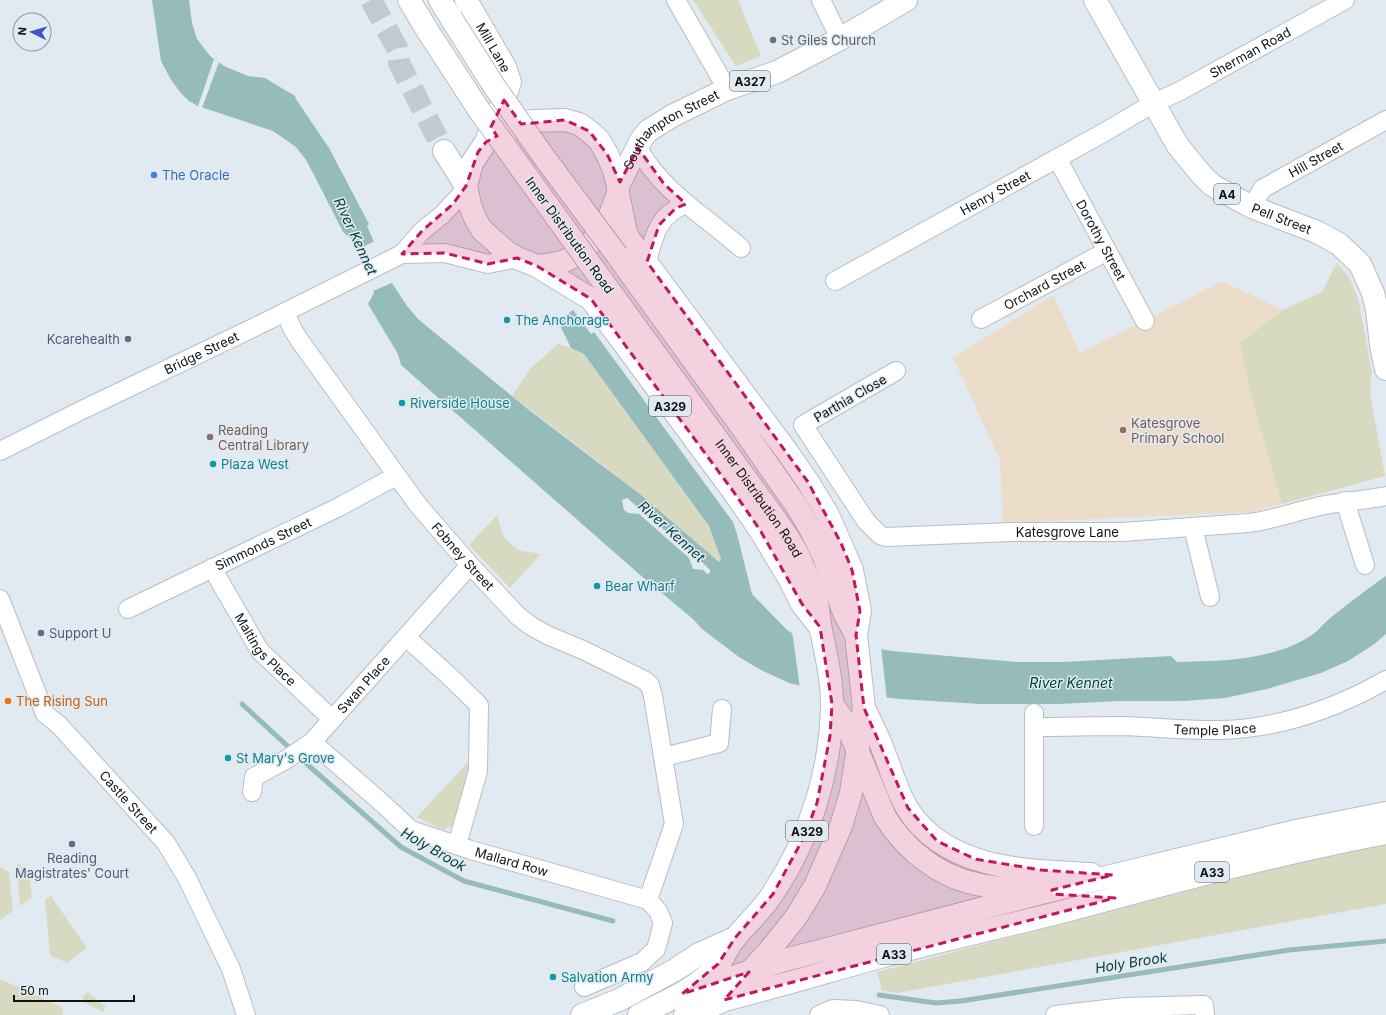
<svg xmlns="http://www.w3.org/2000/svg" width="1386" height="1015" viewBox="0 0 1386 1015" font-family="Inter,sans-serif">
	<style>
		.education { fill: #ecdcca }
		.green { fill: #d7d9c0 }
		.water { fill: #96bbbb; fill-rule: evenodd }
		.pier { fill: #e2eaf1 }
		.lines { fill: none; stroke-linecap: round; stroke-linejoin: round }
		.stream { stroke: #96bbbb; stroke-width: 5 }
		.primary-tunnel { stroke: #c2cad0; stroke-width: 22; stroke-dasharray: 22 11; stroke-linecap: butt }
		.minor-casing { stroke: #b7bec5; stroke-width: 20 }
		.primary-casing { stroke: #b7bec5; stroke-width: 24 }
		.trunk-casing { stroke: #b7bec5; stroke-width: 24 }
		.minor { stroke: #fff; stroke-width: 18 }
		.primary { stroke: #fff; stroke-width: 22 }
		.trunk { stroke: #fff; stroke-width: 22 }
		.primary-bridge-casing { stroke: #b7bec5; stroke-width: 24; stroke-linecap: butt }
		.primary-bridge { stroke: #fff; stroke-width: 22 }
		.marked { fill: #c2185b; fill-opacity: 0.2; stroke: #c2185b; stroke-width: 3; stroke-dasharray: 8 5; stroke-linejoin: round }
		.worship-dot { fill: #6b7280; stroke: #e2eaf1; stroke-width: 1.5 }
		.shop-dot { fill: #3f7fe0; stroke: #e2eaf1; stroke-width: 1.5 }
		.culture-dot { fill: #0f9aa8; stroke: #e2eaf1; stroke-width: 1.5 }
		.service-dot { fill: #5c6f8a; stroke: #e2eaf1; stroke-width: 1.5 }
		.education-dot { fill: #8d6e63; stroke: #e2eaf1; stroke-width: 1.5 }
		.food-dot { fill: #e8710a; stroke: #e2eaf1; stroke-width: 1.5 }
		.labels { text-anchor: middle; dominant-baseline: central; stroke-width: 3; stroke-linejoin: round; paint-order: stroke }
		.shield { fill: #e2eaf1; stroke: #4f5457; stroke-width: 1 }
		.shield-label { font-size: 12px; font-weight: bold; fill: #101315 }
		.worship-label { font-size: 13px; fill: #5b616d; stroke: #e2eaf1; text-anchor: start }
		.street-label { font-size: 13px; fill: #101315; stroke: #e2eaf1 }
		.shop-label { font-size: 13px; fill: #366cbe; stroke: #e2eaf1; text-anchor: start }
		.culture-label { font-size: 13px; fill: #0d838f; stroke: #e2eaf1; text-anchor: start }
		.service-label { font-size: 13px; fill: #4e5e75; stroke: #e2eaf1; text-anchor: end }
		.education-label { font-size: 13px; fill: #785e54; stroke: #e2eaf1; text-anchor: start }
		.food-label { font-size: 13px; fill: #c56008; stroke: #e2eaf1; text-anchor: start }
		.water-label { font-size: 14px; font-style: italic; fill: #064243; stroke: #e2eaf1 }
	</style>
	<rect width="100%" height="100%" fill="#e2eaf1"/>
	<!-- education -->
	<path class="education" d="M1222 281 1283 310 1240 343 1252 399 1282 504 1251 512 1003 523 1000 460 953 358 1053 295 1080 353Z"/>
	<!-- green -->
	<path class="green" d="M693 0H738L761 56 736 66Z
		M1337 263 1349 277 1358 298 1372 372 1370 393 1385 476 1282 504 1252 399 1240 343 1283 310 1322 292Z
		M558 344 571 348 584 354 709 526 721 559 719 562 603 465 512 396 530 369Z
		M497 515 503 536 517 550 541 554 510 588 469 545Z
		M470 760 455 824 443 830 417 817Z
		M1386 841V904L897 993 882 990 877 972 1350 849Z
		M19 864 30 881 32 898 20 906 17 865Z
		M0 867 9 872 13 911 0 920Z
		M51 896 87 948 67 963 50 955 45 900Z
		M0 979 62 1007 63 1015H0Z
		M88 992 106 1007 103 1012 84 1002 83 996Z"/>
	<!-- water -->
	<path class="water" d="M152 0H189L192 23 197 39 210 56 224 66 248 76 265 78 295 96 296 99 329 148 369 224 367 226 392 283 407 306 418 319 529 410 641 495 719 562 721 559 709 526 584 354 571 348 558 321 573 310 591 334 594 332 733 522 737 534 752 594 787 630 795 635 892 651 1016 662H1063L1171 656 1177 662C1222 661 1272 661 1312 635 1318 631 1322 625 1328 620 1345 606 1367 589 1386 576V634L1373 645 1348 661 1321 673 1267 689 1225 698 1183 701H1120L1058 704H980L900 699 824 691 789 683 761 670 739 657 702 629 693 619 639 574 401 365 398 354 368 304 374 293 373 290 353 239 350 238 343 232 312 171 306 160 296 147 273 131 198 106 189 101 180 92 170 78 161 61ZM627 498 703 563 710 570V573L707 574 703 570 693 569 689 558 639 514 628 513 624 510 622 500Z"/>
	<!-- pier -->
	<path class="pier" d="M214 59 219 62 202 108 198 106Z
		M375 241 394 282 371 292 354 251Z
		M792 631 796 633 881 647 887 700 823 693 800 688Z"/>
	<g class="lines">
		<!-- stream -->
		<path class="stream" d="M242 704 309 766 401 847 464 881 613 921
			M879 995 936 1003 961 1001 1289 950 1386 941"/>
		<!-- primary-tunnel -->
		<path class="primary-tunnel" d="M371 0 397 48 399 63 444 151"/>
		<!-- minor casing -->
		<g class="minor-casing">
			<g id="minor">
				<path d="M676 0 727 89"/>
				<path d="M821 0 840 39"/>
				<path d="M638 148C661 191 705 216 741 248"/>
				<path id="s1" d="M1057 158 1145 321"/>
				<path id="s2" d="M1252 207 1262 189 1386 120"/>
				<path d="M402 254 422 231 442 215 466 189"/>
				<path d="M647 262C654 235 658 215 686 204"/>
				<path id="s3" d="M835 281 1103 133 1154 103 1180 91 1345 0"/>
				<path id="s4" d="M285 312 293 330 300 341 418 505 470 565 518 616 531 626 547 635 583 650 644 680 650 685 653 696 674 824 648 900"/>
				<path id="s5" d="M981 319 1107 251"/>
				<path id="s6" d="M896 371 803 425 866 521 880 535 885 537 1012 532H1122L1248 523C1274 520 1299 510 1325 505 1346 501 1366 500 1386 496"/>
				<path id="s7" d="M0 451 80 411 259 325 402 254 445 253 488 264 517 258"/>
				<path d="M1345 501 1365 565"/>
				<path d="M1193 527 1210 597"/>
				<path id="s8" d="M212 568 260 651 332 719"/>
				<path id="s9" d="M0 599 45 714 59 725 166 843 187 878 231 969 246 1015"/>
				<path id="s10" d="M128 609 339 507 396 476"/>
				<path d="M406 637 448 675 479 705 478 771 457 845"/>
				<path id="s11" d="M1034 727C1064 727 1093 726 1122 726 1156 727 1189 731 1222 730 1281 728 1335 709 1386 680"/>
				<path id="s12" d="M312 742 382 803 411 830 471 850 648 900 658 911 663 923 656 949 642 962 584 987"/>
				<path d="M664 757 719 743 722 709"/>
				<path id="s13" d="M252 792 254 777 287 759 312 742 470 565"/>
				<path d="M1034 826V713"/>
				<path d="M819 1015 833 1009 856 1010 880 1015"/>
				<path d="M1055 1015 1125 1007 1204 1005 1205 1015"/>
			</g>
		</g>
		<!-- primary casing -->
		<g class="primary-casing">
			<g id="primary">
				<path d="M409 0 429 33"/>
				<path d="M440 0 451 18"/>
				<path id="s14" d="M466 0 505 67 510 82 503 103 495 117 486 142"/>
				<path id="s15" d="M1095 0 1178 146 1201 174 1212 185 1237 199 1252 207 1317 232 1339 244 1360 264 1373 293 1377 310 1381 345 1386 369"/>
				<path d="M444 151 466 186"/>
				<path id="s16" d="M618 186 641 140 648 131 672 116 727 89 777 72 840 39 906 0"/>
				<path d="M618 194 626 232 629 239 788 453 808 482 828 515 852 570 860 611 856 635"/>
				<path d="M617 255 743 429 798 508 812 532 824 557 844 613 856 635 864 708 851 793 841 826 815 886 796 917 769 951 724 1000C712 1008 697 1008 685 1015"/>
				<path d="M537 266 547 265 562 262 573 257 586 248 598 235 608 220 618 194V186L614 170 607 154 599 140 589 131 579 124 565 120 532 121 517 125 486 142 472 163 466 186 470 205 475 218 482 230 507 252 517 258 537 266 591 299 733 491 760 530 790 580 802 604 820 627"/>
				<path id="s17" d="M596 272 763 502C777 522 794 543 803 566 808 578 815 590 817 603 819 612 819 621 821 630 826 654 832 680 832 705 831 771 810 838 773 893 763 910 748 922 736 937 728 945 725 957 718 965 695 990 668 1000 639 1015"/>
				<path d="M582 1015 619 1000 675 970 699 954 735 938"/>
			</g>
		</g>
		<!-- trunk casing -->
		<g class="trunk-casing">
			<path id="trunk" d="M832 704 847 725 885 817C902 844 927 866 956 878 980 887 1007 889 1032 892
				M864 708C870 721 877 734 882 747 890 767 896 789 907 808 945 870 1027 871 1091 874
				M682 994 785 960 1041 893 1296 831 1386 813
				M724 1000C785 985 845 966 906 950 960 936 1015 924 1069 910 1175 882 1279 853 1386 833"/>
		</g>
		<!-- minor -->
		<use href="#minor" class="minor"/>
		<!-- primary -->
		<use href="#primary" class="primary"/>
		<!-- trunk -->
		<use href="#trunk" class="trunk"/>
		<!-- primary-bridge casing -->
		<g class="primary-bridge-casing">
			<path id="primary-bridge" d="M451 18 494 86 544 157 617 255
				M429 33 479 110 596 272"/>
		</g>
		<!-- primary-bridge -->
		<use href="#primary-bridge" class="primary-bridge"/>
	</g>
	<!-- marked area -->
	<path class="marked" d="M504 100 521 124 565 120 589 131 607 154 620 182 638 148 664 184 686 204 676 208 659 225 647 262 808 482 841 543 852 570 860 611 856 635 864 708 908 808 937 841 975 859 1041 870 1113 875 1052 890 1053 894 1115 898 724 1000 749 972 682 994 718 964 735 938 773 894 804 837 817 803 830 736 832 704 820 627 802 604 760 530 733 491 591 299 537 266 517 258 488 264 445 253 402 254 422 231 453 204 466 186 478 152 486 142 497 136 491 127Z"/>
	<!-- markers -->
	<circle class="worship-dot" cx="773" cy="40" r="4"/>
	<circle class="shop-dot" cx="154" cy="175" r="4"/>
	<g class="culture-dot">
		<circle cx="507" cy="320" r="4"/>
		<circle cx="402" cy="403" r="4"/>
		<circle cx="213" cy="464" r="4"/>
		<circle cx="597" cy="586" r="4"/>
		<circle cx="228" cy="758" r="4"/>
		<circle cx="553" cy="977" r="4"/>
	</g>
	<g class="service-dot">
		<circle cx="128" cy="339" r="4"/>
		<circle cx="41" cy="633" r="4"/>
		<circle cx="72" cy="844" r="4"/>
	</g>
	<g class="education-dot">
		<circle cx="1123" cy="430" r="4"/>
		<circle cx="210" cy="437" r="4"/>
	</g>
	<circle class="food-dot" cx="8" cy="701" r="4"/>
	<g class="labels">
		<!-- shield labels -->
		<g class="shield">
			<rect x="730" y="71" width="40" height="20" rx="3"/>
			<rect x="1214" y="184" width="26" height="20" rx="3"/>
			<rect x="649" y="396" width="42" height="20" rx="3"/>
			<rect x="786" y="821" width="42" height="20" rx="3"/>
			<rect x="1195" y="862" width="34" height="20" rx="3"/>
			<rect x="877" y="944" width="34" height="20" rx="3"/>
		</g>
		<g class="shield-label">
			<text x="750" y="81">A327</text>
			<text x="1227" y="194">A4</text>
			<text x="670" y="406">A329</text>
			<text x="807" y="831">A329</text>
			<text x="1212" y="872">A33</text>
			<text x="894" y="954">A33</text>
		</g>
		<!-- worship labels -->
		<g class="worship-label">
			<text x="781" y="40">St Giles Church</text>
		</g>
		<!-- street labels -->
		<g class="street-label">
			<text stroke="none"><textPath href="#s14" startOffset="55">Mill Lane</textPath></text>
			<text stroke="none"><textPath href="#s3" startOffset="474">Sherman Road</textPath></text>
			<text stroke="none"><textPath href="#s16" startOffset="81">Southampton Street</textPath></text>
			<text stroke="none"><textPath href="#s2" startOffset="82">Hill Street</textPath></text>
			<text stroke="none"><textPath href="#s3" startOffset="183">Henry Street</textPath></text>
			<text stroke="none"><textPath href="#s15" startOffset="297">Pell Street</textPath></text>
			<text transform="translate(570 235) rotate(54)">Inner Distribution Road</text>
			<text stroke="none"><textPath href="#s1" startOffset="93">Dorothy Street</textPath></text>
			<text stroke="none"><textPath href="#s5" startOffset="72">Orchard Street</textPath></text>
			<text stroke="none"><textPath href="#s7" startOffset="224">Bridge Street</textPath></text>
			<text transform="translate(850 398) rotate(-30)">Parthia Close</text>
			<text stroke="none"><textPath href="#s17" startOffset="279">Inner Distribution Road</textPath></text>
			<text stroke="none"><textPath href="#s6" startOffset="430">Katesgrove Lane</textPath></text>
			<text stroke="none"><textPath href="#s10" startOffset="150">Simmonds Street</textPath></text>
			<text stroke="none"><textPath href="#s4" startOffset="303">Fobney Street</textPath></text>
			<text stroke="none"><textPath href="#s8" startOffset="98">Maltings Place</textPath></text>
			<text stroke="none"><textPath href="#s13" startOffset="160">Swan Place</textPath></text>
			<text stroke="none"><textPath href="#s11" startOffset="181">Temple Place</textPath></text>
			<text stroke="none"><textPath href="#s9" startOffset="245">Castle Street</textPath></text>
			<text stroke="none"><textPath href="#s12" startOffset="238">Mallard Row</textPath></text>
		</g>
		<!-- shop labels -->
		<g class="shop-label">
			<text x="162" y="175">The Oracle</text>
		</g>
		<!-- culture labels -->
		<g class="culture-label">
			<text x="515" y="320">The Anchorage</text>
			<text x="410" y="403">Riverside House</text>
			<text x="221" y="464">Plaza West</text>
			<text x="605" y="586">Bear Wharf</text>
			<text x="236" y="758">St Mary's Grove</text>
			<text x="561" y="977">Salvation Army</text>
		</g>
		<!-- service labels -->
		<g class="service-label">
			<text x="120" y="339">Kcarehealth</text>
			<text x="49" y="633" text-anchor="start">Support U</text>
			<text x="72" y="858" text-anchor="middle">Reading<tspan x="72" dy="15">Magistrates' Court</tspan></text>
		</g>
		<!-- education labels -->
		<g class="education-label">
			<text x="1131" y="423">Katesgrove<tspan x="1131" dy="15">Primary School</tspan></text>
			<text x="218" y="430">Reading<tspan x="218" dy="15">Central Library</tspan></text>
		</g>
		<!-- food labels -->
		<g class="food-label">
			<text x="16" y="701">The Rising Sun</text>
		</g>
		<!-- water labels -->
		<g class="water-label">
			<text transform="translate(356 236) rotate(65)">River Kennet</text>
			<text transform="translate(672 531) rotate(42)">River Kennet</text>
			<text x="1071" y="682">River Kennet</text>
			<text transform="translate(434 849) rotate(30)">Holy Brook</text>
			<text transform="translate(1131 962) rotate(-9)">Holy Brook</text>
		</g>
	</g>
	<!-- north arrow -->
	<g transform="translate(32 32) rotate(275)"><circle r="19" fill="#e2eaf1" stroke="#8e9499"/>
	<path d="M0-3L7 15L0 10L-7 15Z" fill="#4053c7"/>
	<text y="-6" font-size="11" font-weight="bold" text-anchor="middle" fill="#101315">N</text>
	</g>
	<!-- scale -->
	<path d="M14 995v6h120v-6" fill="none" stroke="#101315" stroke-width="2"/>
	<text x="20" y="995" font-size="12" fill="#101315" stroke="#e2eaf1" stroke-width="3" paint-order="stroke">50 m</text>
</svg>
